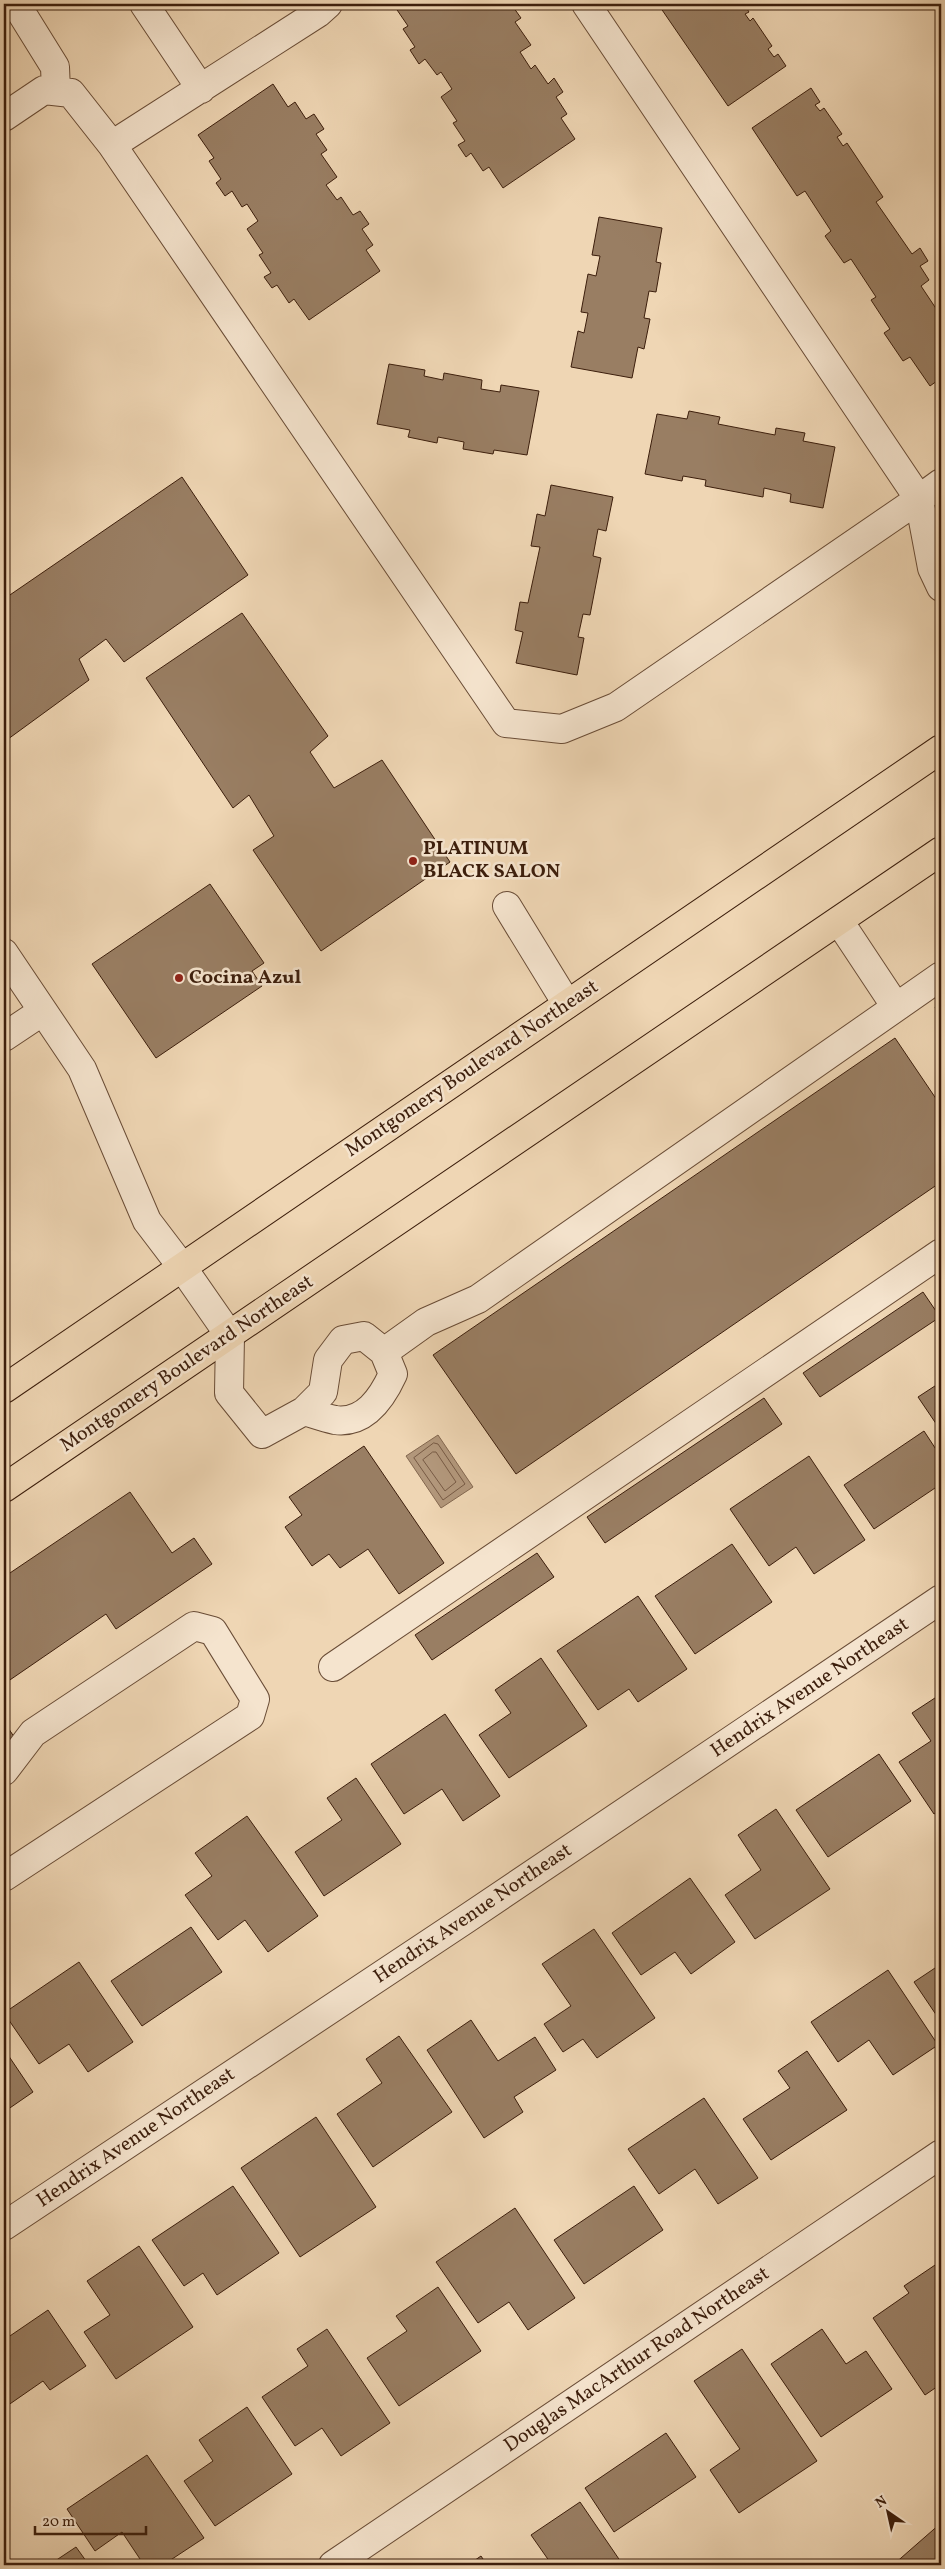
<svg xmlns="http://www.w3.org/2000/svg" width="945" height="2569" viewBox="0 0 945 2569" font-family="Vollkorn,serif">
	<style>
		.water { fill: #b2977b; stroke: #83674f }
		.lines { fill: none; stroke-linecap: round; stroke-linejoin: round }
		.shore { stroke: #775a44; stroke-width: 1 }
		.building { fill: #997e63; stroke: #3c1e0c }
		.minor-casing { stroke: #694c36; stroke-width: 30 }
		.major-casing { stroke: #3c1e0c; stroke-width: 30 }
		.minor { stroke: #f5e4ce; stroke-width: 28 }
		.major { stroke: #efd6b4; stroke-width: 28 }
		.poi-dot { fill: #8f2418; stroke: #f5e4ce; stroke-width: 2 }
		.labels { text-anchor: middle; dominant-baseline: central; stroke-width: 5; stroke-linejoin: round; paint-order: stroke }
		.poi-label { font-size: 20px; font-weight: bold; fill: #3c1e0c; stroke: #f5e4ce; text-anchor: start }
		.street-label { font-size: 20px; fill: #3c1e0c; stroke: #f5e4ce }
	</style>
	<rect width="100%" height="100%" fill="#efd6b4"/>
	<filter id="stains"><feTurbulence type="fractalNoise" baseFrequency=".004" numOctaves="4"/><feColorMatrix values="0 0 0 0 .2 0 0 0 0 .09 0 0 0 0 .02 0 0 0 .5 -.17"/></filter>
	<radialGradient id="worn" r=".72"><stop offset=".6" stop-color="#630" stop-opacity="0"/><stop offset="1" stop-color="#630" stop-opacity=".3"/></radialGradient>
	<!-- water -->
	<path class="water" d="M438 1435 473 1487 441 1508 406 1456Z"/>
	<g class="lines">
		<!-- shore -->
		<path class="shore" d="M434 1443 438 1444 465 1484 443 1500 414 1458Z
			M433 1452H436L456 1482 445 1491 423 1460Z"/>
	</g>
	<!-- building -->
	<path class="building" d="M393 4H511L521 18 515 22 531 45 520 52 531 69 535 65 548 84 554 78 563 92 556 97 567 114 561 118 575 139 503 188 489 167 483 171 471 153 466 157 458 145 465 141 453 123 457 121 441 97 452 89 441 72 437 75 425 59 419 64 410 50 415 47 403 29 408 26Z
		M658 4H744L749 12 745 14 750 21 753 18 772 46 768 49 774 57 778 54 786 66 728 106Z
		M273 84 288 107 295 102 306 119 314 114 324 129 316 134 327 150 321 154 337 177 326 185 337 200 341 197 353 215 360 211 369 224 362 229 373 245 366 250 380 271 309 320 294 299 289 303 277 285 272 288 264 277 271 273 259 255 263 253 247 229 258 221 247 204 242 207 232 191 225 196 216 183 221 179 209 161 214 158 198 135Z
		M811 88 820 102 815 105 820 111 824 108 842 134 837 137 843 146 847 143 883 197 876 202 912 254 920 248 928 261 920 266 929 280 921 286 941 316V378L930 386 910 357 903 361 884 333 890 329 871 300 876 297 851 259 844 263 825 236 831 231 805 191 797 196 752 128Z
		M599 217 662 228 656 262 661 263 656 292 649 291 644 318 650 319 644 349 638 347 632 378 571 367 578 331 584 333 588 313 581 312 588 274 596 276 600 256 592 255Z
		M389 364 425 370 424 376 443 380 444 373 482 380 481 389 500 392 501 385 539 391 527 455 494 450 493 454 463 449 464 442 438 437 437 443 408 437 410 430 377 424Z
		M689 411 720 417 718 424 775 435 776 428 805 433 803 441 835 447 823 508 790 502 791 494 764 488 763 497 705 486 706 480 683 476 682 481 645 474 657 414 687 419Z
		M182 477 248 575 124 662 106 639 79 659 89 680 4 742V599Z
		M551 485 613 497 606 531 598 529 593 556 601 558 590 615 583 614 578 637 584 638 577 675 516 663 523 632 515 630 520 602 528 603 540 547 531 546 537 514 545 516Z
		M242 613 328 736 310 752 334 788 382 760 450 862 321 951 253 850 274 836 249 795 233 808 146 678Z
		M210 884 264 963 252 971 262 986 156 1058 92 964Z
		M941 1003V1017L935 1007Z
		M895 1038 941 1106V1182L516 1474 433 1355Z
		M923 1292 940 1317 820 1397 803 1373Z
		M941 1382V1431L918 1397Z
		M764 1398 782 1424 605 1543 587 1517Z
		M924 1431 941 1457V1484L874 1529 844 1485Z
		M364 1446 444 1563 399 1594 368 1549 340 1568 329 1554 312 1566 285 1527 302 1515 289 1497Z
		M809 1456 865 1540 814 1574 796 1547 769 1566 730 1509Z
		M130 1492 172 1553 194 1538 212 1564 116 1629 106 1614 4 1684V1577Z
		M732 1544 772 1602 695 1654 655 1596Z
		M537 1553 554 1577 432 1660 415 1635Z
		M638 1596 687 1669 638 1702 629 1689 598 1710 557 1651Z
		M541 1658 587 1726 509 1778 479 1735 511 1713 495 1690Z
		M941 1694V1810L934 1814 899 1762 931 1741 912 1713Z
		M445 1714 500 1796 463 1821 442 1789 404 1814 371 1764Z
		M4 1722 17 1741 4 1750Z
		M879 1754 911 1801 828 1857 796 1810Z
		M356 1778 401 1844 324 1896 295 1852 342 1820 327 1798Z
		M776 1809 830 1889 755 1939 725 1895 761 1870 738 1835Z
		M247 1816 318 1916 268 1952 245 1920 218 1940 185 1895 212 1876 195 1853Z
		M690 1878 735 1942 691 1974 675 1952 641 1975 612 1933Z
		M191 1927 222 1972 142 2026 111 1981Z
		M594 1929 655 2018 597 2058 583 2039 563 2052 544 2024 571 2006 542 1964Z
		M79 1962 133 2042 88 2072 69 2044 39 2064 4 2013Z
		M941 1964V2022L914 1982Z
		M888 1970 938 2045 893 2075 869 2040 838 2062 811 2022Z
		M471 2020 498 2061 535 2037 556 2070 514 2097 523 2112 484 2138 427 2050Z
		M399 2036 452 2112 373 2167 337 2114 382 2083 366 2059Z
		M4 2049 33 2092 4 2112Z
		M807 2051 847 2110 771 2160 743 2119 790 2088 778 2071Z
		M704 2098 758 2178 718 2204 695 2169 659 2194 628 2149Z
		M316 2117 376 2207 300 2257 241 2168Z
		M233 2186 279 2253 217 2295 203 2273 184 2286 152 2240Z
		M634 2186 663 2230 584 2284 554 2240Z
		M515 2208 575 2298 528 2330 509 2302 478 2323 436 2262Z
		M139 2246 193 2327 116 2379 84 2332 110 2315 87 2281Z
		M941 2261V2384L925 2395 873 2318 909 2293 904 2286Z
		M438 2287 481 2351 399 2406 367 2358 407 2331 396 2316Z
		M48 2310 86 2366 50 2390 43 2381 4 2408V2340Z
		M327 2329 390 2423 341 2456 322 2428 295 2446 262 2397 308 2366 297 2349Z
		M822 2329 846 2364 866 2351 892 2389 821 2437 771 2364Z
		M742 2349 817 2461 739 2513 710 2470 740 2449 694 2381Z
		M247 2407 292 2474 215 2526 184 2481 213 2461 199 2440Z
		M666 2433 696 2477 614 2532 585 2488Z
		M147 2455 204 2538 163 2565H144L122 2532 95 2551 67 2509Z
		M580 2502 623 2565H552L531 2535Z
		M941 2523V2565H893Z
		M76 2547 89 2565H49Z
		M481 2556 487 2565H468Z"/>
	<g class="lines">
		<!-- minor casing -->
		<g class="minor-casing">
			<path id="minor" d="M144 4 201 89
				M586 4 919 499 941 483
				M19 9 55 67 56 91
				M4 117 44 90 71 93 112 145 506 723 562 729 616 707 919 499 932 568 941 587
				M112 145 318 13 328 4
				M507 906 567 1004
				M839 921 896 1007
				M4 953 82 1069 147 1221 182 1267 230 1336 229 1393 262 1434 304 1411 323 1392 328 1360 343 1340 364 1336 384 1352 393 1374C382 1398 365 1424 335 1420 325 1418 314 1414 304 1411
				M4 1037 43 1011
				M384 1352 426 1322 478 1299 941 976
				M333 1667 941 1253
				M4 1771 33 1733 194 1626 213 1631 255 1699 250 1716 4 1877
				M4 2226 466 1919 941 1599
				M333 2565 941 2154"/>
		</g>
		<!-- major casing -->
		<g class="major-casing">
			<path id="major" d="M4 1389 941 749
				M4 1488 941 851"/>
		</g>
		<!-- minor -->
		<use href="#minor" class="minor"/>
		<!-- major -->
		<use href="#major" class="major"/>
	</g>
	<!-- markers -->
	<g class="poi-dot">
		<circle cx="413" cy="861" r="5"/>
		<circle cx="179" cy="978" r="5"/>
	</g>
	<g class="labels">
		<!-- poi labels -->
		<g class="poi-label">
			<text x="423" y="849">PLATINUM<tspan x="423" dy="23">BLACK SALON</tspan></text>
			<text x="189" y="978">Cocina Azul</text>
		</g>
		<!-- street labels -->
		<g class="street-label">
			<text transform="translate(472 1069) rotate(-34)">Montgomery Boulevard Northeast</text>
			<text transform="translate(187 1364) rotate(-34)">Montgomery Boulevard Northeast</text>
			<text transform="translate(810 1688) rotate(-34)">Hendrix Avenue Northeast</text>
			<text transform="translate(473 1914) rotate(-34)">Hendrix Avenue Northeast</text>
			<text transform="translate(136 2138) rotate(-34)">Hendrix Avenue Northeast</text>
			<text transform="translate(637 2360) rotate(-34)">Douglas MacArthur Road Northeast</text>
		</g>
	</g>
	<!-- margin -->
	<rect width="945" height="2569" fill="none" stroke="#efd6b4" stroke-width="20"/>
	<rect x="5" y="5" width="935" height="2559" fill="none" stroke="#3c1e0c" stroke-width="2.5"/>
	<rect x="10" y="10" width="925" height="2549" fill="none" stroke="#3c1e0c"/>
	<!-- north arrow -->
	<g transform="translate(888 2512) rotate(326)" stroke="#f5e4ce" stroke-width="4" paint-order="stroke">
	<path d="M0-4L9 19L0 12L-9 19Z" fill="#3c1e0c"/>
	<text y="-8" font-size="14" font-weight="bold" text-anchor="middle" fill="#3c1e0c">N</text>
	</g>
	<!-- scale -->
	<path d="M35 2526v8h111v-8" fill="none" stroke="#3c1e0c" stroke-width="2.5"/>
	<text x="42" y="2526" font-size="15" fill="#3c1e0c" stroke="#f5e4ce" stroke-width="4" paint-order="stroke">20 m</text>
	<rect width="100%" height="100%" filter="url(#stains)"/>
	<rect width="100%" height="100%" fill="url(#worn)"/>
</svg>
